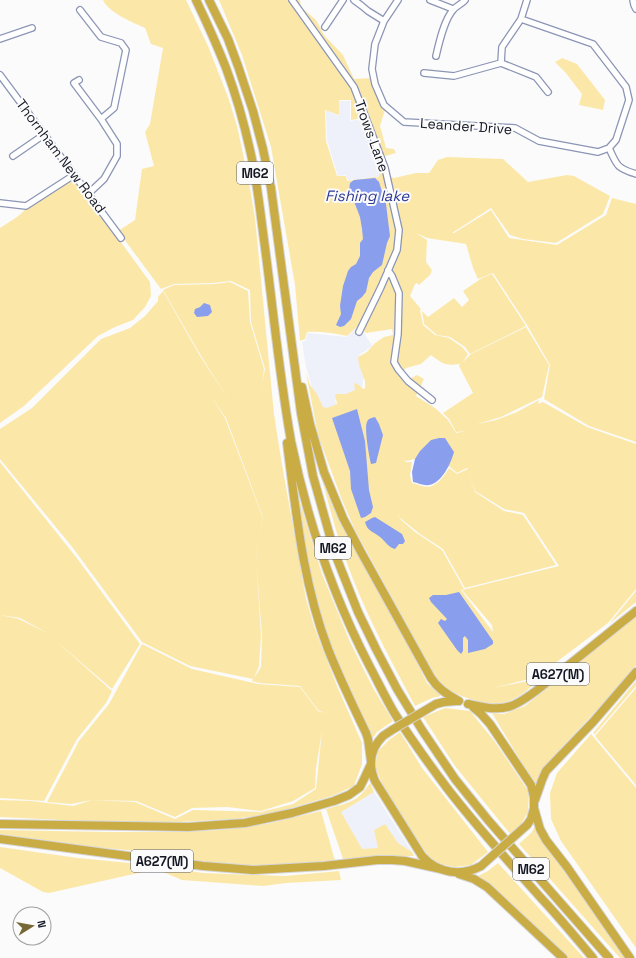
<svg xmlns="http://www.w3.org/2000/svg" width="636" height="958" viewBox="0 0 636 958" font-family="'Space Grotesk',sans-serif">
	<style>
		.built { fill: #eef1f9 }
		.green { fill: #fbe8a9; fill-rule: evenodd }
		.water { fill: #8a9eee }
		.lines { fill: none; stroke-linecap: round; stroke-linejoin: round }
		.minor-casing { stroke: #8b95b5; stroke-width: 8 }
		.highway-casing { stroke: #d5d5d8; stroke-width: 10 }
		.minor { stroke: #fff; stroke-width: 5.5 }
		.highway { stroke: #c9ac43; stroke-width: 8 }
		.highway-bridge-casing { stroke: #d5d5d8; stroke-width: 10; stroke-linecap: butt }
		.highway-bridge { stroke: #c9ac43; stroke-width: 8 }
		.labels { text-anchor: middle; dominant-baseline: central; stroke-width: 4; stroke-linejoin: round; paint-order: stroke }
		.shield { fill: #fbfbfb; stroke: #595c64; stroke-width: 1 }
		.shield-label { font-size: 13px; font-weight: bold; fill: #141824 }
		.street-label { font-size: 14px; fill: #141824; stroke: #fbfbfb }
		.water-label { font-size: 15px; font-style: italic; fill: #2e3994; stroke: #fbfbfb }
	</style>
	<rect width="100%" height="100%" fill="#fbfbfb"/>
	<!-- built -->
	<path class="built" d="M339 101H350V121L363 119 376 148 386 177 348 180 346 175 338 176 327 140 326 110 339 116Z
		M359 325 372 346 359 355 364 375 362 388 335 400 337 408 320 415 306 367 302 342 306 340 307 333 347 337Z
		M374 792 412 852 398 843 378 848 362 850 341 812Z"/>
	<!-- green -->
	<path class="green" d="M103 0H186L208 46 228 97 237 126 248 177 255 218 274 414 281 459 306 599 315 629 337 686 362 743V764L354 786 332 796 274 813 235 819 180 822 123 823 0 817V800L31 801 73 806 92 800 135 802 175 819 193 810 261 812 293 804 316 789 322 731 316 768 315 788 293 801 261 811 227 807 192 808 175 817 136 801 92 800 71 804 47 802 79 741 109 704 142 644 192 669 258 684 300 687 318 711 325 713 318 710 300 686 259 683 252 681 253 679 190 666 142 642 73 548 0 459V429L32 408 101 339 130 328 145 316 158 301V297L163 291 200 356 227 397 201 356 163 290 174 285 215 284 230 282 248 291 250 322 264 369 262 385 263 390 262 384 265 369 251 322 250 290 231 281 213 283 174 284 161 289 118 231 135 220 142 169 154 166 145 132 150 124 163 48 151 44 145 28C132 22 109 13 103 0ZM212 398 226 418 263 517 256 557 262 637 261 667 254 678 259 666 261 636 256 556 263 518 225 418Z
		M219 0H300L301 7 316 20 324 35 343 55 354 79 371 78 385 110 380 126 386 148 394 149 396 153 382 157 363 118 351 120V100H339V115L325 110 326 141 337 176H346L347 181 376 177 378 178 380 172 394 178 396 184 394 178 416 173H429L438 160 447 157 503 159 528 182 567 175 574 176 610 196 603 214 556 243 523 239 510 235 491 208 452 233H454L491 210 509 238 557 245 606 215 612 198 636 204V442L589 426 544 399 550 365 527 325 493 273 478 279 473 268 466 244 427 238 416 233 427 240 426 262 432 270 430 275 419 285 417 283 415 284 410 296 421 309 420 310 423 325 435 335 449 338 462 347 468 354 463 362 471 354 526 327 549 365 542 397 501 417 477 424 468 431 477 424 496 420 517 412 539 400 538 404 543 402 587 427 636 444V589L608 623 537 677 493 688 538 679C530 690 512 703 497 704 486 705 463 697 452 692 448 690 443 687 439 684L355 530 342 500 318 435 306 373 310 385 317 394 323 407 327 408 337 404 335 394H346L355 390 354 383 359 385 363 389 365 388V381L359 365 358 357 367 352 375 343 384 337 393 335 392 329 366 333 359 325 347 336C333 333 320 331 307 332L305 339 300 341 295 285 271 147 242 55ZM431 355C443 364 445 366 460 364L459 366 473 393 443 413 449 419 456 432 466 431 456 433 448 420 435 408 416 396 424 379 417 375 406 381 402 377 404 370 406 368 421 364ZM414 459 450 467 457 473 467 468 468 469 457 474 449 468C445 475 437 486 428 487 424 487 417 484 412 483L410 476 412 462H406L404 460 407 461ZM469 473 475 491 504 509 524 513 559 566 462 590 492 625 493 632 461 590 464 589 442 550 415 532 400 519 398 513 400 518 420 534 443 549 465 588 556 565 523 515 504 511 475 492Z
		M562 58 577 64 605 100 603 110 579 105 582 94 565 72 555 62Z
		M74 178 150 282 151 296 145 307 133 320 115 327 98 336 24 406 0 423V228L17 217 27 208Z
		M492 274 526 326 470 354 465 347 450 337 437 335 424 324 422 311 428 317 454 298 462 307 469 300 463 291 482 278Z
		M316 456 328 494 343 528 379 594 413 655 427 683 441 696 432 698 415 706C394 666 372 626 355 584 338 543 327 499 316 456Z
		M0 462 76 557 140 644 112 689 56 641 112 691 106 703 77 739 44 801 0 798V615L19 619 49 634 20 618 0 615Z
		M296 489 322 574 350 642 373 688 393 721 377 732 371 741 333 654 316 598 305 545Z
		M636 591V602L609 624Z
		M636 616V665L621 684 553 757 535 785 492 713 504 714 525 706Z
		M636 681V686L595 734 593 733Z
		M636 688V785L595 736Z
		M445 708 470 711 495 742 529 792 528 812 519 828 511 835 455 766 423 717Z
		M400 732 422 768 488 852 471 865 455 867 440 864 429 857 402 817 381 781 375 767 378 751 389 740Z
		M591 734 636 788V948L561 841 551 819 550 793 557 773Z
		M370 783 374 792 341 812 362 849 378 848 374 830 385 824 398 843 412 852 414 856 369 857 343 859 326 809C336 806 348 804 357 798 362 794 366 789 370 783Z
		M321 811 335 861 322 862 274 866 217 864 148 856 147 852 94 847 0 834V830L108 832H179L220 830 266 824Z
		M536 825 551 853 605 928 625 958H620L519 844 531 833Z
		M0 847 78 858 151 865 203 873 285 876 339 871 341 880 286 883 263 886 182 880 156 869 49 893 43 892 0 868Z
		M498 863 584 958H568L550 940 476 877 488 871Z"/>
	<!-- water -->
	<path class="water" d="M375 178 379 182 386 204 390 236 387 243 382 265 373 272 369 278 366 292 362 297 357 301 351 319 344 326 340 327 336 325 341 314 340 306 343 286 348 271 351 267 356 264 360 256V243L363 239 362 229 360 217 355 204 349 191 350 183 354 180Z
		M204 303 210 305 212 312 208 316 197 317 194 313 195 309 200 307Z
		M357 409 365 441 369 490 373 507 371 513 365 517 361 518 351 489 350 471 332 418Z
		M375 417 379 424 383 435 376 463 371 464C369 456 364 428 367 422 368 418 372 418 375 417Z
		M439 438H445L454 452C451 463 442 483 429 485 424 486 418 483 413 482L412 472 415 459 420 451 431 440Z
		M375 517 402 534 405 541 403 544H399L395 549C389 548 385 541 380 537 374 532 367 531 365 522L372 518Z
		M459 592 493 641V644L485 649 468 653V640L465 636 463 638V651L461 654 457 650 438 623 441 619 445 621 447 619 431 602 429 598 433 595H446Z"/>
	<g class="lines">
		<!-- minor casing -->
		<g class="minor-casing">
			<path id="minor" d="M292 0 354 87 385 168 399 230 397 250 381 287 359 332
				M354 0 362 6 368 11 384 21
				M398 0 384 21 375 44 372 69 375 84 384 105 404 122 515 128 539 141 598 152 609 148 616 140 629 100 626 87 593 44 521 19
				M430 0 453 9
				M633 0 634 5 636 9
				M80 10 101 37 121 43 126 50 114 108 101 119 117 144V156L104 179 89 193
				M325 27 343 0
				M0 39 32 28
				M436 56C439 43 444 20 453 10 456 6 462 4 465 0
				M501 63 502 47 521 19 527 0
				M424 73 454 76 501 63 536 77 548 92
				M0 75 121 238
				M79 80 74 83 101 119
				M609 148C617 166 617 168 636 174
				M13 156 45 134
				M0 203 26 206 74 175
				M388 270 392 276 399 293 398 334 394 362 398 369 408 381 432 400"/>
		</g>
		<!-- highway casing -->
		<g class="highway-casing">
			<path id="highway" d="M196 0C207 23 217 45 226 68 236 95 244 123 250 150 257 180 260 210 264 240 273 307 279 374 291 441 307 519 333 596 370 667 378 682 386 699 395 714 411 739 429 764 447 788 476 826 509 862 541 898 559 917 576 938 593 958
				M209 0 228 39 238 66 253 111 263 149 271 188 301 413 313 476 335 554 358 612 376 649 397 689 422 730 455 779 488 820 609 958
				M302 387 310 424 324 472 343 518 361 552 431 678C438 689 447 695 459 701
				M287 443C296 512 303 584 328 649 339 677 353 706 366 733L368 739 371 761
				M436 704 444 702 456 701
				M468 704C482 707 497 711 511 706 527 700 543 685 556 675 583 654 610 632 636 611
				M473 707 481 714 490 724 531 785 534 797V808L531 819 527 825
				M383 736C370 749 368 765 375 781L422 856C437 873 461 877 481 866
				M535 800 542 780 546 771 593 722 636 672
				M534 808 540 829 546 840 567 867 630 958
				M0 824 188 827 245 823 292 813 334 801 349 795 356 790 360 787 364 779 371 764
				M0 839 203 866 253 870 324 866 377 860H392L405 861 441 869
				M459 874 474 879 487 887 563 958"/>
		</g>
		<!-- minor -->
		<use href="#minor" class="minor"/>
		<!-- highway -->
		<use href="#highway" class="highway"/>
		<!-- highway-bridge casing -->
		<g class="highway-bridge-casing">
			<path id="highway-bridge" d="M383 736 392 730 436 704
				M481 866 527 825"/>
		</g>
		<!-- highway-bridge -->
		<use href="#highway-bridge" class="highway-bridge"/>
	</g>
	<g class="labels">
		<!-- shield labels -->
		<g class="shield">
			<rect x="237" y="162" width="36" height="22" rx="3"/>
			<rect x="315" y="537" width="36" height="22" rx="3"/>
			<rect x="527" y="663" width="62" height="22" rx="3"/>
			<rect x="131" y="850" width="62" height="22" rx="3"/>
			<rect x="513" y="858" width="36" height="22" rx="3"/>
		</g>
		<g class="shield-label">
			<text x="255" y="173">M62</text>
			<text x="333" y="548">M62</text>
			<text x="558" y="674">A627(M)</text>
			<text x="162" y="861">A627(M)</text>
			<text x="531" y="869">M62</text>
		</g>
		<!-- street labels -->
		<g class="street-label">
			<text transform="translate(466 126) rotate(4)">Leander Drive</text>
			<text transform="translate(372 136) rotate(70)">Trows Lane</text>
			<text transform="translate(61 156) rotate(53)">Thornham New Road</text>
		</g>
		<!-- water labels -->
		<g class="water-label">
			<text x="367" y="195">Fishing lake</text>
		</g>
	</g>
	<!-- north arrow -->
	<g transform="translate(32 926) rotate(79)"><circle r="19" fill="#fbfbfb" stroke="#9fa0a5"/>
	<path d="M0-3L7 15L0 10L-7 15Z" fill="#776836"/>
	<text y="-6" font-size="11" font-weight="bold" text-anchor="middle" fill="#141824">N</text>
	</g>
</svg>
